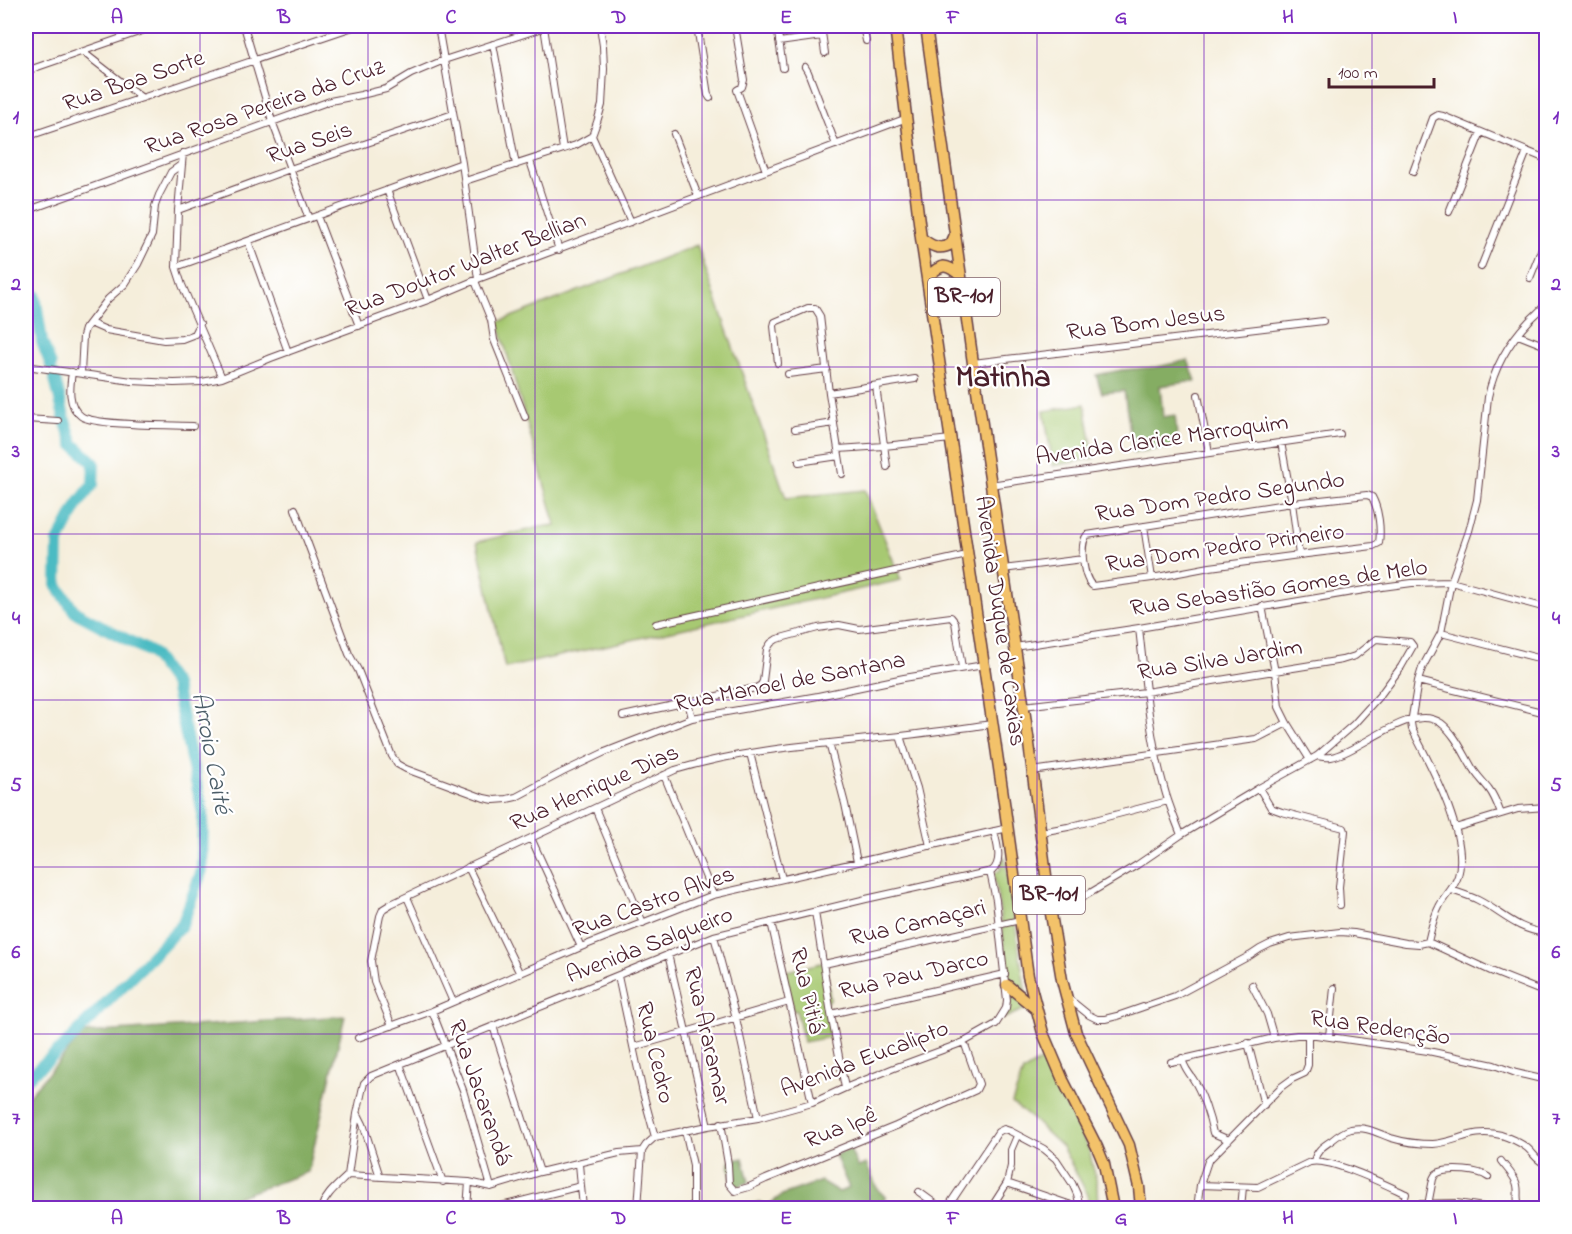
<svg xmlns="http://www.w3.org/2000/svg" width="1572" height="1234" viewBox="0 0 1572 1234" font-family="'Indie Flower',sans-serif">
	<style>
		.green { fill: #a7c972; stroke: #78744e; stroke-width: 1.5 }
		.forest { fill: #85ad64; stroke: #686648; stroke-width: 1.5 }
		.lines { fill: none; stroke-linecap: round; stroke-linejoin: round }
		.river { stroke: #4cbbc3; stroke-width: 12 }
		.minor-casing { stroke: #643e45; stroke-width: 8 }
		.trunk-casing { stroke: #643e45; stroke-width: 13 }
		.minor { stroke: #fff; stroke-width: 6 }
		.trunk { stroke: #f3c26a; stroke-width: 10 }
		.grid { fill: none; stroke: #7b2cbf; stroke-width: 1.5; stroke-opacity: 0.55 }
		.labels { text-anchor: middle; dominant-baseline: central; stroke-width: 4.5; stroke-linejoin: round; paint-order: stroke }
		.shield { fill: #fff; stroke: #80626b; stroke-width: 1.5 }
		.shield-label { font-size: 22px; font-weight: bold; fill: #4a1f2b }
		.street-label { font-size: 24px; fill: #4a1f2b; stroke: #fff }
		.water-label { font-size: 26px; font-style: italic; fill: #4b5d68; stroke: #fff }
		.district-label { font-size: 30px; font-weight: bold; fill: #4a1f2b; stroke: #fff }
		.neatline { fill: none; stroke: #7b2cbf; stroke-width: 2 }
		.grid-label { font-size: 20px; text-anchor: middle; font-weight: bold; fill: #7b2cbf }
	</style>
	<rect width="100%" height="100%" fill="#fff"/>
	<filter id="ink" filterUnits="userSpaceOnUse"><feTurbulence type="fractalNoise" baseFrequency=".0167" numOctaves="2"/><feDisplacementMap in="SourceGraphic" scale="12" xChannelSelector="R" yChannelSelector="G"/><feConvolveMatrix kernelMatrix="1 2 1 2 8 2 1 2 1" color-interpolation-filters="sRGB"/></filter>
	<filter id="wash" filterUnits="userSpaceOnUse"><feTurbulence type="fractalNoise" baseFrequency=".008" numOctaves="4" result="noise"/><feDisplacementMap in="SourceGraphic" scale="24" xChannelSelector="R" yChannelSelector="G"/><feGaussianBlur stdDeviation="1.35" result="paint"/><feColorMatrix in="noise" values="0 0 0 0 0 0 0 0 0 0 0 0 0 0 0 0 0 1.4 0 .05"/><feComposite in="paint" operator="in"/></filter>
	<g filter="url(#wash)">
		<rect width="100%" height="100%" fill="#f5eedb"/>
		<!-- green -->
		<path class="green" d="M697 245 786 498 865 490 901 580 505 668 477 542 540 527 556 525 498 322Z
			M1085 404 1094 458 1053 466 1044 411Z
			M1005 858 1028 1008 1002 1019 1009 1000 1002 925 994 874 1001 869V859Z
			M826 962 830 1000 826 1002 831 1037 804 1042 796 1010 793 1011 782 972Z
			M1043 1059 1089 1150 1097 1183 1098 1208H1087L1088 1195 1062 1147 1032 1119 1012 1103 1023 1072Z"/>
		<!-- forest -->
		<path class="forest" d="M1188 360 1196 381 1160 386 1163 417 1175 415 1178 446 1133 453 1124 391 1102 393 1096 375 1122 370 1157 367Z
			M345 1016 308 1172 206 1208H26V1098L84 1033Z
			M850 1149 858 1167 866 1164 877 1188 886 1198 878 1205 865 1208H743L759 1202 767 1206 782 1195 821 1181 839 1192 849 1188 835 1155Z
			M743 1158 749 1182 737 1187 732 1183 729 1162Z"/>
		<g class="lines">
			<!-- river -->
			<path class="river" d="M35 295 42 342 51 365
				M26 1079 63 1047 182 925 202 870 203 814 175 685 152 653 75 612 57 586 58 542 78 504 93 484 94 463 73 444 64 417 54 375"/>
		</g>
	</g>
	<g filter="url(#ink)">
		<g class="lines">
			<!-- minor casing -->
			<g class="minor-casing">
				<path id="minor" d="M244 26 272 121 309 219
					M438 26 462 163 478 279
					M697 26 708 95 710 98
					M735 26 744 80 742 87 737 90 766 171
					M777 26 783 68
					M821 26 825 53
					M863 26 866 41
					M544 27 563 149
					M821 27 833 26
					M779 42 822 36
					M493 44 516 165
					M83 52 142 98
					M805 67 808 72 836 145
					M26 71 156 26
					M674 134 698 196
					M592 136 631 222
					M26 137 356 26
					M183 153 178 210 176 267 182 285 222 378
					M530 161 559 250
					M1413 172 1433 118 1438 115 1443 116 1546 159
					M465 181 576 145 592 136 597 122 602 105 604 69 603 46 600 26
					M387 190 428 300
					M178 210 290 169 453 114
					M26 211 330 101 361 95 386 89 411 74 444 60 549 26
					M1449 212 1481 132
					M317 216 359 326
					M248 241 288 352
					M176 267 462 163
					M1481 267 1527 151
					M1530 278 1546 238
					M475 281 491 320 494 340 525 417
					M90 323 106 330 164 340 182 339 195 334 200 324
					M1518 335 1546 346
					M778 363 774 326 775 322 808 308H815L820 316 829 393 842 474
					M973 363 1323 321
					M26 366 132 381 174 383 202 382 222 378 271 358 428 300 478 279 907 118
					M72 372C70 386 67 406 81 416 95 426 172 425 193 426
					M81 373 83 336 85 329 108 299 125 284 138 264 152 235 155 206 159 195 171 172 182 164
					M788 374 827 369
					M876 386 887 467
					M829 393 915 379
					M1198 395 1209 452
					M26 419 58 421
					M795 429 834 423
					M1281 442 1292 503 1299 555
					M838 449 884 446 951 439
					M799 462 839 456
					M990 485 1340 434
					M1367 495 1372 497C1379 510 1381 529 1379 543L1373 546 1299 555 1210 567 1152 578 1093 586C1083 579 1079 544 1087 535L1292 503Z
					M295 509 349 654 358 670 392 756 397 764 406 769 484 798 494 800 507 799 516 797 563 772 605 752 692 718 818 696 904 678 984 665
					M1144 526 1152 578
					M1003 569 1083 559
					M1262 606 1275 672 1279 707 1287 723 1310 760
					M656 624 967 555
					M1139 628C1145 681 1149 735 1164 787 1168 803 1175 819 1181 835
					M1441 633 1546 660
					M1015 647 1139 628 1382 587 1412 583 1451 582 1546 608
					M1418 681 1546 713
					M1023 706 1146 692 1342 660 1355 656 1376 639 1410 642 1413 646 1401 667 1381 694 1354 724 1317 756 1259 788 1181 835 1137 865 1085 896 1051 914
					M623 716 688 702
					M692 718 688 702 756 688 761 685 763 681 767 649 771 643 777 639 818 628 839 625 859 629 951 617 955 622 962 668
					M900 736 917 788 930 846
					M829 743 845 804 857 862
					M750 753 782 879
					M1317 756C1322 757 1326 758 1331 757 1360 752 1411 702 1441 723 1454 733 1462 750 1470 764 1475 774 1483 781 1489 789 1495 797 1498 806 1501 814
					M1032 771 1256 739 1287 723
					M664 775 713 895
					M1259 788 1271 808 1282 812 1344 828 1345 831 1339 887 1340 905
					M595 808 643 923
					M1455 828 1518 809 1546 807
					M1041 832 1068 827 1168 801
					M531 838 581 947
					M468 867 520 974
					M1451 890C1460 893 1470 896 1478 900 1503 913 1517 930 1546 933
					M407 897 453 1002
					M815 912 831 1014 845 1088
					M771 922 812 1103
					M714 936 736 1018 758 1118
					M1428 942C1431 930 1433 918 1439 907 1444 896 1454 889 1458 876 1470 837 1430 764 1412 729L1411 723 1418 681 1422 668 1441 633 1451 582 1469 531 1477 500 1488 397C1494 368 1509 342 1529 321 1535 315 1541 310 1546 304
					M668 954 708 1126
					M824 964 1020 920
					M618 976 643 1093 655 1137
					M1252 985 1267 1014 1274 1038
					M1068 998 1089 1015 1097 1019H1105L1117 1016 1175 996 1251 955 1260 949 1270 944 1289 938 1340 932 1354 933 1406 943 1419 944 1428 942 1491 971 1546 993
					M432 1011 463 1090 491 1187
					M831 1014 1005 974
					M392 1026 374 982 371 961 380 916 383 909 391 904 675 770C741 750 810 745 878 738 916 735 954 729 992 724
					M493 1026 540 1172
					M1329 1036 1334 988
					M358 1038 432 1011 581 947 713 895 1008 828
					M1248 1043 1264 1105
					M634 1047 789 1002
					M1182 1058C1184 1068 1188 1071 1193 1079 1202 1092 1210 1118 1213 1133L1229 1140
					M1171 1062 1274 1038 1297 1035H1316L1428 1051 1494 1065 1516 1073 1546 1080
					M400 1064 443 1182
					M358 1114 363 1124 380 1177
					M721 1123 728 1164 729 1184 735 1191 749 1187 766 1179 896 1126 976 1090 979 1084 964 1042
					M685 1130 693 1165V1208
					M1314 1161C1317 1150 1322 1147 1331 1141 1337 1136 1344 1131 1351 1129 1367 1126 1377 1133 1391 1138 1404 1142 1419 1144 1433 1144 1459 1142 1471 1128 1501 1135 1510 1138 1518 1141 1526 1147 1533 1152 1537 1162 1546 1164
					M1501 1161C1506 1168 1515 1176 1517 1185 1519 1194 1515 1201 1521 1208
					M579 1164 583 1208
					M348 1175 469 1182 491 1187 540 1172 619 1153 642 1151 646 1145 655 1137 708 1126 758 1118 812 1103 845 1088 894 1068 964 1042 996 1024 1006 1008 1007 1000 996 900 990 872
					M348 1175 357 1114 362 1091 364 1083 371 1076 714 936 866 899 992 871C1003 861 997 844 994 831
					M1007 1183 1080 1208
					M1200 1185 1258 1187 1310 1162C1330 1157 1386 1185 1406 1194L1402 1208
					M919 1192 941 1208
					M1404 1204 1456 1203 1491 1208
					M1428 1205 1433 1179C1435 1175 1435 1174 1440 1172 1451 1168 1479 1170 1488 1177
					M321 1208C326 1194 337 1186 348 1175
					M467 1208 469 1182
					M493 1208 581 1186
					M638 1208 642 1151
					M947 1208 998 1132 1004 1129 1010 1131 1044 1149 1056 1159 1072 1183 1077 1194 1080 1208
					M991 1208 1007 1183 1011 1166V1150L1017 1136
					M1197 1208 1200 1185 1208 1161 1281 1087 1292 1079 1305 1073 1308 1065V1035
					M1241 1208 1243 1187"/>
			</g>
			<!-- trunk casing -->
			<g class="trunk-casing">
				<path id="trunk" d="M895 26 921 238 1004 802 1028 976 1043 1033 1063 1080 1097 1147 1104 1164 1113 1208
					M926 26 973 363 1028 736 1051 914 1062 980 1076 1033 1129 1145 1139 1187 1141 1208
					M921 238C931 246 940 251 951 244L955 235
					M927 278C941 263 946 263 961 276
					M1007 985 1036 1009"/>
			</g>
			<!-- minor -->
			<use href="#minor" class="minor"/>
			<!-- trunk -->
			<use href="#trunk" class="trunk"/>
		</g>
	</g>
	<!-- grid -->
	<path class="grid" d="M200 26V1208M368 26V1208M535 26V1208M702 26V1208M870 26V1208M1037 26V1208M1204 26V1208M1372 26V1208M26 200H1546M26 367H1546M26 534H1546M26 700H1546M26 867H1546M26 1034H1546"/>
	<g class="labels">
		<!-- shield labels -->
		<g class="shield">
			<rect x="928" y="278" width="72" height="38" rx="4.5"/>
			<rect x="1013" y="876" width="72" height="38" rx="4.5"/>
		</g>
		<g class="shield-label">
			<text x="964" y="297">BR-101</text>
			<text x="1049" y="895">BR-101</text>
		</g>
		<!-- street labels -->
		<g class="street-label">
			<text transform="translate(134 82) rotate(-19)">Rua Boa Sorte</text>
			<text transform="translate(265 108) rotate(-19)">Rua Rosa Pereira da Cruz</text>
			<text transform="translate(310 144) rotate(-19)">Rua Seis</text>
			<text transform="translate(466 266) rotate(-21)">Rua Doutor Walter Bellian</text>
			<text transform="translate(1146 324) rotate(-7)">Rua Bom Jesus</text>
			<text transform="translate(1162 441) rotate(-8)">Avenida Clarice Marroquim</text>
			<text transform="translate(1220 498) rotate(-8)">Rua Dom Pedro Segundo</text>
			<text transform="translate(1225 549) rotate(-8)">Rua Dom Pedro Primeiro</text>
			<text transform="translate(1279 589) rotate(-8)">Rua Sebastião Gomes de Melo</text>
			<text transform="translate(999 621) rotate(82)">Avenida Duque de Caxias</text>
			<text transform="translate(1220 661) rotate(-9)">Rua Silva Jardim</text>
			<text transform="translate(790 683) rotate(-11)">Rua Manoel de Santana</text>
			<text transform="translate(595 789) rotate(-24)">Rua Henrique Dias</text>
			<text transform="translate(654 903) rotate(-20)">Rua Castro Alves</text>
			<text transform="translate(918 924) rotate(-13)">Rua Camaçari</text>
			<text transform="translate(650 946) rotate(-21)">Avenida Salgueiro</text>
			<text transform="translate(914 976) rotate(-13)">Rua Pau Darco</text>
			<text transform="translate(806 991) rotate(77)">Rua Pitiá</text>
			<text transform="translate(1380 1029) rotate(8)">Rua Redenção</text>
			<text transform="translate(706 1036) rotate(77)">Rua Araramar</text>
			<text transform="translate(654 1053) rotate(77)">Rua Cedro</text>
			<text transform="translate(865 1060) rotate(-21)">Avenida Eucalipto</text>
			<text transform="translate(479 1093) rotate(71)">Rua Jacarandá</text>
			<text transform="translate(841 1129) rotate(-22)">Rua Ipê</text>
		</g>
		<!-- water labels -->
		<g class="water-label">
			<text transform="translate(210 753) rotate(79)">Arroio Caité</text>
		</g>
		<!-- district labels -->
		<g class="district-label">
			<text x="1003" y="379">Matinha</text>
		</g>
	</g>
	<!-- margin -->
	<rect width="1572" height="1234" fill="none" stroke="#fff" stroke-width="66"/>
	<!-- scale -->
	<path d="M1329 78v9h105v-9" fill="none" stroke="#4a1f2b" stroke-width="3"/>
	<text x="1338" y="78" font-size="18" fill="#4a1f2b" stroke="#ffffff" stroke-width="4.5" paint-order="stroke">100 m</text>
	<rect x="33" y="33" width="1506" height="1168" class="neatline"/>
	<g class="grid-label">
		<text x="117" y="23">A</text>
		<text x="284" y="23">B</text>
		<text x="451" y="23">C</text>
		<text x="619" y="23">D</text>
		<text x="786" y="23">E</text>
		<text x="953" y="23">F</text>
		<text x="1121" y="23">G</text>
		<text x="1288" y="23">H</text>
		<text x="1455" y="23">I</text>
		<text x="16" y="123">1</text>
		<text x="1556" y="123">1</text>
		<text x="16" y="290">2</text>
		<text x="1556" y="290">2</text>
		<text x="16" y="457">3</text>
		<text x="1556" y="457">3</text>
		<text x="16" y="624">4</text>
		<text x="1556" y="624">4</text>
		<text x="16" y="791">5</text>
		<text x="1556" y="791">5</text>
		<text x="16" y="958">6</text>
		<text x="1556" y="958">6</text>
		<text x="16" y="1124">7</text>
		<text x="1556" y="1124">7</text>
		<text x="117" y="1224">A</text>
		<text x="284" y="1224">B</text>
		<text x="451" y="1224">C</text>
		<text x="619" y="1224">D</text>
		<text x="786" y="1224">E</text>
		<text x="953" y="1224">F</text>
		<text x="1121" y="1224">G</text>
		<text x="1288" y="1224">H</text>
		<text x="1455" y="1224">I</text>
	</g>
</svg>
